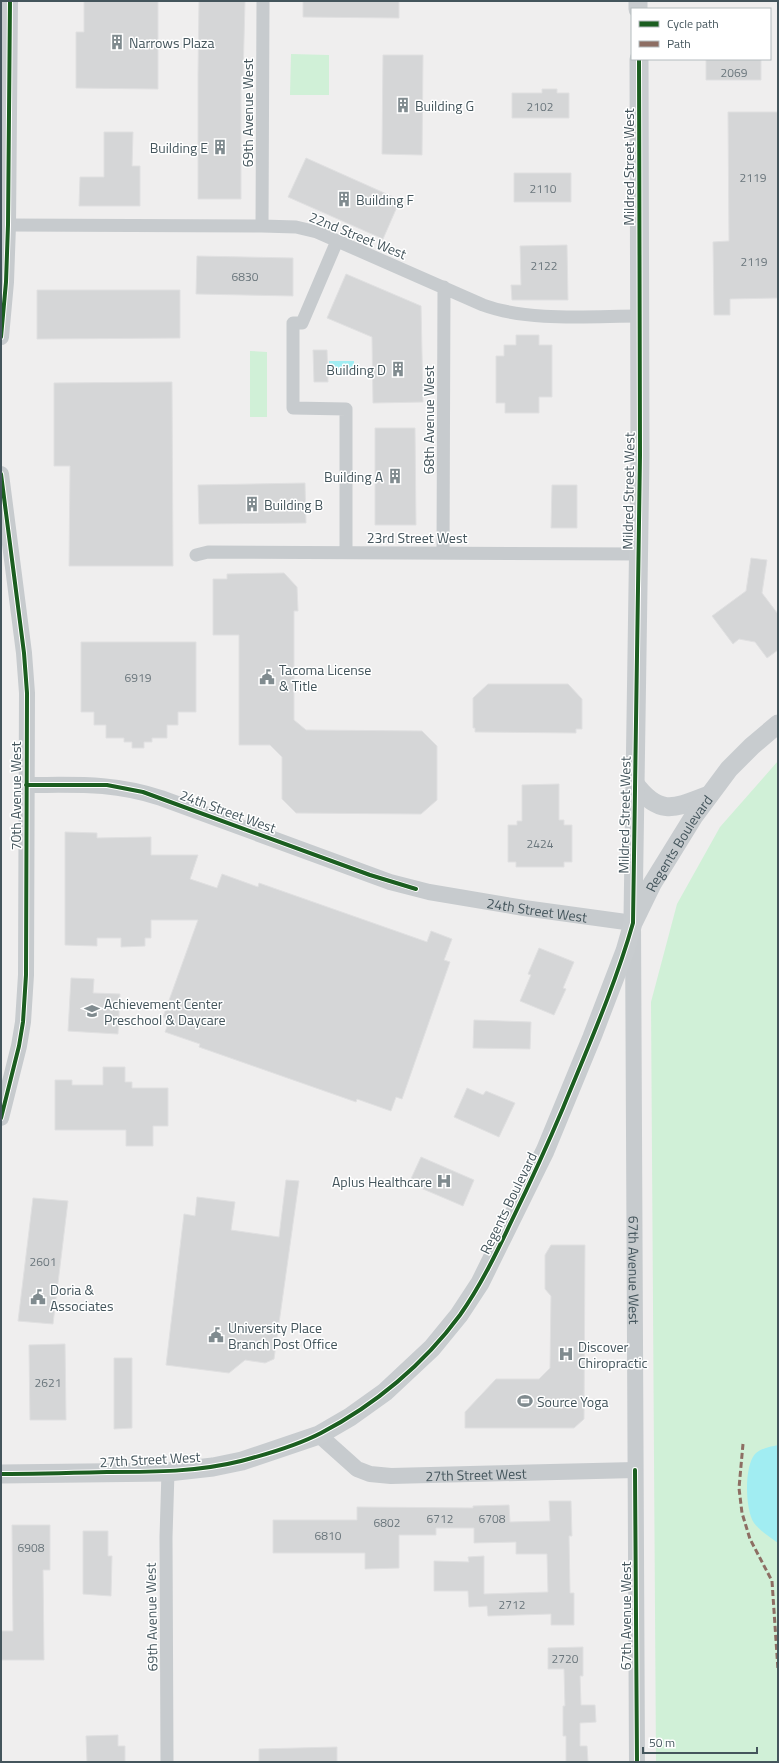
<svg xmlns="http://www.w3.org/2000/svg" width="779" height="1763" viewBox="0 0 779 1763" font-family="'Titillium Web',sans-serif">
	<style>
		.green { fill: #d0f0d7 }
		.water { fill: #a1edf2 }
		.building { fill: #d5d6d7; stroke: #e0e0e1 }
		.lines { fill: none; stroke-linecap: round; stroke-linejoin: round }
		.minor { stroke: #c7cbce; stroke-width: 13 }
		.tertiary { stroke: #c7cbce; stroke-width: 16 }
		.secondary { stroke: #c8cccf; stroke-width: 19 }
		.quiet { stroke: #8d6e63; stroke-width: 3; stroke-dasharray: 6 3; stroke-linecap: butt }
		.cycleway-casing { stroke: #fff; stroke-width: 6 }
		.cycleway { stroke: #1b5e20; stroke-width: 4 }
		.labels { text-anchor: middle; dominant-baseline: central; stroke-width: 3; stroke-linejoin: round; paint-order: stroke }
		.number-label { font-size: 12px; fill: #6a767c }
		.poi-label { font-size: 14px; fill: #44555c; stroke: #fff; text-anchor: start }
		.street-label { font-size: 14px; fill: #44555c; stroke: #fff }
	</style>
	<rect width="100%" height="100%" fill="#efeeee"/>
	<!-- green -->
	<path class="green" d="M291 54 329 55V95H290Z
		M250 351 267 352V417H250Z
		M778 761V1762H656L651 1002 677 904 720 827Z"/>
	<!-- water -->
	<path class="water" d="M329 361H354V372H329Z
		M778 1445V1543C770 1537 760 1531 754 1523 745 1509 744 1467 755 1454 761 1448 770 1447 778 1445Z"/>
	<!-- building -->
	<path class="building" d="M84 1H158V89L76 88V32H84Z
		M199 1H245L243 77H241V199H198V76Z
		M303 1H399V18L303 17Z
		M383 55H423L422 155 382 154Z
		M706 59H761V80H706Z
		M542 89H557V93H569V118H512V93H542Z
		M728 112H778V298L730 299V315H714L713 242 729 241Z
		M104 132H133L132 166H140V206H79L80 177H104Z
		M306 158 400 200 383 239 288 197Z
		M514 173H571V202H514Z
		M567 245 568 300H512L511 285H521L520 246Z
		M197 256 293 258V296L196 294Z
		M346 274 421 306 423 402 373 403 372 337 327 318Z
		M37 290H180V338L37 339Z
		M516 335H539V345H552V397H539V413H505V403H496V356H504V345H516Z
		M313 350H327L328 382H314Z
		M172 382 173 566H69L70 466H54V383Z
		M375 428H415L416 525H375Z
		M305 483 306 523 199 524 198 485Z
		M552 485H577V528H551Z
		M751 558 767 560 762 593 778 614V650L767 658 755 642 739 639 733 644 712 616 746 591Z
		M284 573 297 587 298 611H294V720L306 730 422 731 437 746V800L421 814 296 813 282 799V757L270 745H239V635H213V579H227V574Z
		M81 642H196V712H178V725H167V738H152V742H144V748H132V742H124V738H106V725H94V712H81Z
		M488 684H568L582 699V729H576V733L475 732V728H473V698Z
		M559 784V820H564V825H572V862H564V867H516V862H508V825H517V821H522V785Z
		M65 832 97 833V838L151 837V855H198L190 879 217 888 222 874 258 887 259 883 427 942 431 931 452 939 444 960 450 962 402 1099 396 1097 391 1111 357 1099 356 1102 199 1047 200 1044 165 1032 170 1019 163 1017 198 920H151V938H145V946L121 947V938H97V946L65 945Z
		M539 948 574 962 563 988 566 989 554 1015 520 1001 531 975 528 974Z
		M71 978 94 979 93 993 120 994 118 1034 68 1031Z
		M474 1020 531 1022 530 1049 473 1048Z
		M103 1067H125V1082H132V1088H168V1126H153V1146H126V1130H55V1080H72V1085H103Z
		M467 1088 483 1095 486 1091 515 1103 499 1137 454 1117Z
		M421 1157 474 1180 463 1206 409 1183Z
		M286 1180 299 1181 274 1359 265 1363 245 1360 229 1373 166 1365 184 1214 195 1216 197 1197 235 1202 231 1230 279 1237Z
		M33 1198 68 1201 53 1324 18 1321Z
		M551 1245H585L584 1419 574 1428H465V1412L496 1379H539L550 1368 551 1296 545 1289V1255Z
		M65 1344 66 1420H30L29 1345Z
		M114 1358H132V1428L114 1429Z
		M549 1501H571L572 1536H569L570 1593H574V1625H551V1614L488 1616 487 1606 469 1607 468 1591H434V1561L469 1562 468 1557 484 1556V1594L548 1592 547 1554H516V1542L474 1543V1528H436V1535H399V1568L365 1569V1553H273V1520H357V1507L473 1508V1506L509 1505 510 1522 550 1521Z
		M12 1525H50V1570H43L44 1660H1V1631H13Z
		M83 1531H108V1556H112L111 1596 83 1594Z
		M583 1647V1676H580L581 1705H595L596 1722 580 1723V1746H587L588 1762H566V1736H563V1706H565L564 1669H548V1648Z
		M118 1735V1746H125V1762H87L86 1736Z
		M337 1747V1762H259V1749Z"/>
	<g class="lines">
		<!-- minor -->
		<path class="minor" d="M8 225 262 226 296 227 317 232 483 305C529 322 592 316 640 316
			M262 226 263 1
			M337 241 302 323H293V408L346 409V552
			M443 553 444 287
			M196 555 208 552 638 554
			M167 1762 166 1537 168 1472"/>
		<!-- tertiary -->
		<g class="tertiary">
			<path d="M1 337 6 282 8 225 10 1"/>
			<path d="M1 474 24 653 27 693 26 975 23 1022 19 1046 1 1118"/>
			<path id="s1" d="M26 785C76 785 112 782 161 798L390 882 429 892 524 908 633 923 637 1762"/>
			<path id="s2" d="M319 1435 357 1469 370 1474 391 1476 635 1470"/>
		</g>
		<!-- secondary -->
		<g class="secondary">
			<path d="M638 1V9"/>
			<path d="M635 784C660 817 675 808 709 795"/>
			<path d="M633 918 640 455 639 59"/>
			<path id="s3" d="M1 1474 168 1472 213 1467 242 1461 319 1435 350 1417 385 1392 432 1348 459 1315 480 1283 545 1151 592 1037 625 951 633 923 652 884 694 816 729 769 752 746 778 724"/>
		</g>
		<!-- quiet -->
		<path class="quiet" d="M743 1444 739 1488 742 1513 750 1539 772 1581 778 1670"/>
		<!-- cycleway casing -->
		<g class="cycleway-casing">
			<path id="cycleway" d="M1 337 6 282 8 225 10 1
				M1 474 24 653 27 693 26 975 23 1022 19 1046 1 1118
				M26 785H107L143 792 370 875 416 889
				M635 1470 637 1762
				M1 1474C37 1474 73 1473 110 1472 154 1472 197 1472 241 1461 264 1455 300 1444 321 1433 375 1405 424 1364 460 1315 481 1285 497 1252 512 1220 530 1183 547 1146 563 1108 588 1047 615 986 633 923L640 455 639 59"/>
		</g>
		<!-- cycleway -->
		<use href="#cycleway" class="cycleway"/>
	</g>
	<!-- icons -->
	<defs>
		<g id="building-bare" transform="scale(1.2)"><path d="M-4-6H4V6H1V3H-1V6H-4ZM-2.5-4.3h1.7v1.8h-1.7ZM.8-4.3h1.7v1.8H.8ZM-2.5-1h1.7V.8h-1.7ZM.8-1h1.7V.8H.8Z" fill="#808b8f" stroke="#fff" stroke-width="2.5" paint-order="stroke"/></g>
		<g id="civic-bare" transform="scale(1.2)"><path d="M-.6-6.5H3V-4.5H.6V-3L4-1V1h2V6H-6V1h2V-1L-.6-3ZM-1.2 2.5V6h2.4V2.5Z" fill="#808b8f" stroke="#fff" stroke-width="2.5" paint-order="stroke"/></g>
		<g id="school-bare" transform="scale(1.2)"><path d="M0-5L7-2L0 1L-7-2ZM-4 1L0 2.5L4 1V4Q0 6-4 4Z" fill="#808b8f" stroke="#fff" stroke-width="2.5" paint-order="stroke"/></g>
		<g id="hospital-bare" transform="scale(1.2)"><path d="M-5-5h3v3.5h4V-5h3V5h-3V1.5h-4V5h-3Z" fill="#808b8f" stroke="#fff" stroke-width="2.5" paint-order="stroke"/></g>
		<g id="stadium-bare" transform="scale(1.2)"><path d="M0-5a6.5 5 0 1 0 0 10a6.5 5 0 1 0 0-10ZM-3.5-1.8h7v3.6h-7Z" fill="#808b8f" stroke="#fff" stroke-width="2.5" paint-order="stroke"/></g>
	</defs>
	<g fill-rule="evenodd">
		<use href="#building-bare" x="117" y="42"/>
		<use href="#building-bare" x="403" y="105"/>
		<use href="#building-bare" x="220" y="147"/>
		<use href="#building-bare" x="344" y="199"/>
		<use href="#building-bare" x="398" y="369"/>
		<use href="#building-bare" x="395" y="476"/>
		<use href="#building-bare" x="252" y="504"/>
		<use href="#civic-bare" x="267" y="677"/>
		<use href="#school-bare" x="92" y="1011"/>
		<use href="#hospital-bare" x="444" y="1181"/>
		<use href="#civic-bare" x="38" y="1297"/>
		<use href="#civic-bare" x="216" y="1335"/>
		<use href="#hospital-bare" x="566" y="1354"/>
		<use href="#stadium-bare" x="525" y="1401"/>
	</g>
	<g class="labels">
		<!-- number labels -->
		<g class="number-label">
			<text x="734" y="72">2069</text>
			<text x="540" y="106">2102</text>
			<text x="753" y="177">2119</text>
			<text x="543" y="188">2110</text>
			<text x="754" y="261">2119</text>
			<text x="544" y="265">2122</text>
			<text x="245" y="276">6830</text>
			<text x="138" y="677">6919</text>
			<text x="540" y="843">2424</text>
			<text x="43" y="1261">2601</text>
			<text x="48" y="1382">2621</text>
			<text x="440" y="1518">6712</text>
			<text x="492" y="1518">6708</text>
			<text x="387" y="1522">6802</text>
			<text x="328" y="1535">6810</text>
			<text x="31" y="1547">6908</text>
			<text x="512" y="1604">2712</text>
			<text x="565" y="1658">2720</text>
		</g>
		<!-- poi labels -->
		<g class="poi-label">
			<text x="129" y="42">Narrows Plaza</text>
			<text x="415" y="105">Building G</text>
			<text x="208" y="147" text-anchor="end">Building E</text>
			<text x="356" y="199">Building F</text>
			<text x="386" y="369" text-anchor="end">Building D</text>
			<text x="383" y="476" text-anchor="end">Building A</text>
			<text x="264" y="504">Building B</text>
			<text x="279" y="669">Tacoma License<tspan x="279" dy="16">&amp; Title</tspan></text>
			<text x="104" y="1003">Achievement Center<tspan x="104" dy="16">Preschool &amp; Daycare</tspan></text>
			<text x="432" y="1181" text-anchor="end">Aplus Healthcare</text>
			<text x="50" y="1289">Doria &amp;<tspan x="50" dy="16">Associates</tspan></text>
			<text x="228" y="1327">University Place<tspan x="228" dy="16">Branch Post Office</tspan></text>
			<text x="578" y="1346">Discover<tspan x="578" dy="16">Chiropractic</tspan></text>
			<text x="537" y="1401">Source Yoga</text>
		</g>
		<!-- street labels -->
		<g class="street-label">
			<text transform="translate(247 113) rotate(-90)">69th Avenue West</text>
			<text transform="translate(628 167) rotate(-90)">Mildred Street West</text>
			<text transform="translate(358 235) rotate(22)">22nd Street West</text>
			<text transform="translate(428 420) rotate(-90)">68th Avenue West</text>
			<text transform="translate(628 491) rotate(-89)">Mildred Street West</text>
			<text x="417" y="537">23rd Street West</text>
			<text transform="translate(15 796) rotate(-90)">70th Avenue West</text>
			<text transform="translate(228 811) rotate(20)">24th Street West</text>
			<text transform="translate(624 815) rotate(-89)">Mildred Street West</text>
			<text stroke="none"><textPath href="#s3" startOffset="1031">Regents Boulevard</textPath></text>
			<text stroke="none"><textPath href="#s1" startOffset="530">24th Street West</textPath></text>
			<text transform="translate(508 1203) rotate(-64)">Regents Boulevard</text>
			<text stroke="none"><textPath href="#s1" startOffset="974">67th Avenue West</textPath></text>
			<text transform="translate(150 1459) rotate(-3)">27th Street West</text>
			<text stroke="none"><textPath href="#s2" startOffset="171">27th Street West</textPath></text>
			<text transform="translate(625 1616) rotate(-90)">67th Avenue West</text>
			<text transform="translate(151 1617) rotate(-91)">69th Avenue West</text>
		</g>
	</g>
	<!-- border -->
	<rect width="779" height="1763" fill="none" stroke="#44555c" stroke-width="4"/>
	<!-- legend -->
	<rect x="631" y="8" width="140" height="52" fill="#ffffff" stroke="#b4bbbe"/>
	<rect x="639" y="21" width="20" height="6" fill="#1b5e20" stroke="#b4bbbe"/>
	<text x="667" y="28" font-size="12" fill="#44555c">Cycle path</text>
	<rect x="639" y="41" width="20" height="6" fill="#8d6e63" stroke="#b4bbbe"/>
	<text x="667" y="48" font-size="12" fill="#44555c">Path</text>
	<!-- scale -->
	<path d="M643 1747v6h114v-6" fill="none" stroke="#44555c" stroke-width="2"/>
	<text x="649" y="1747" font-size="12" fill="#44555c" stroke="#ffffff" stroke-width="3" paint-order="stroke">50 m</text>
</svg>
